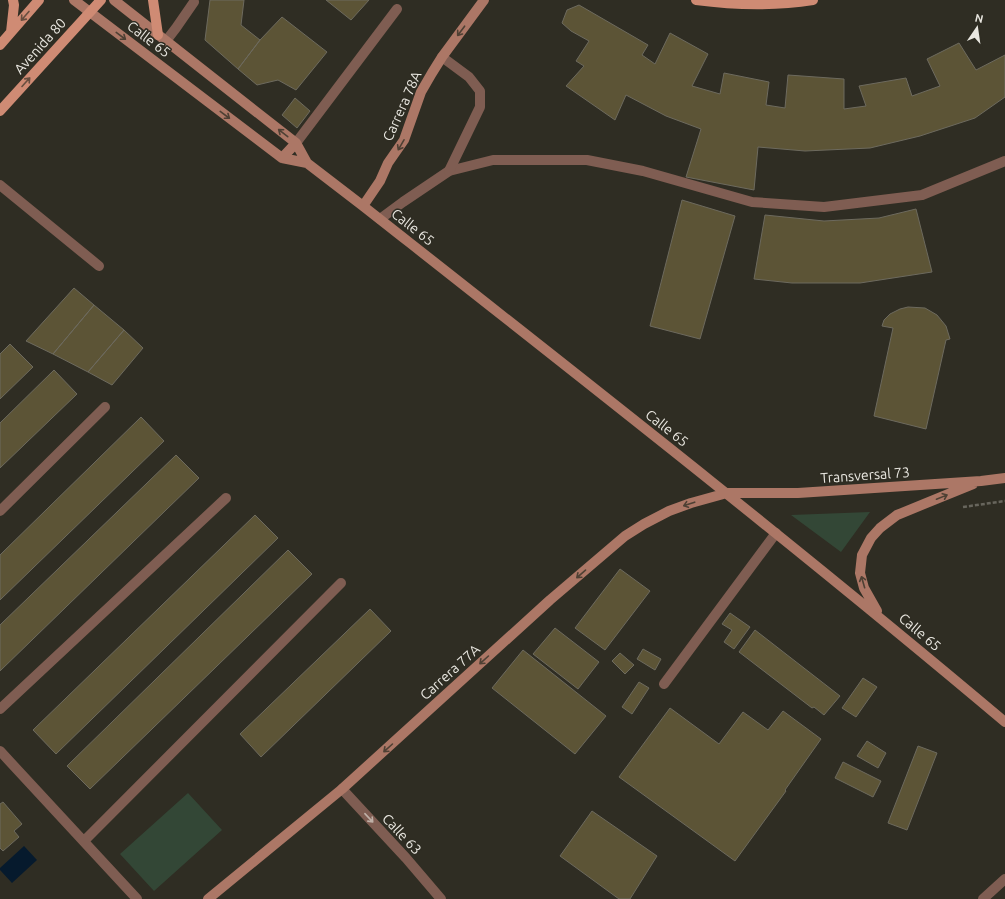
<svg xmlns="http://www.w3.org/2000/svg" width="1005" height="899" viewBox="0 0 1005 899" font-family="Ubuntu,sans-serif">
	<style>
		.green { fill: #334736 }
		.water { fill: #061a2d }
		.building { fill: #5c5436; stroke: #6d6a5e }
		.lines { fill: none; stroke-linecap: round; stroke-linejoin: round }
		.path { stroke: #67655c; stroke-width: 2.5; stroke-dasharray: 4 2; stroke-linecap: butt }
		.lane { stroke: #7f5d52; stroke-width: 10 }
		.street { stroke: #7f5d52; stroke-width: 10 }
		.secondary { stroke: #ac7766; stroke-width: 10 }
		.primary { stroke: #cf8b74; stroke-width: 10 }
		.oneway { stroke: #674e3f }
		.oneway2 { stroke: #4e4034 }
		.oneway3 { stroke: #bfb0a7 }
		.labels { text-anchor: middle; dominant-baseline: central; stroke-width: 3; stroke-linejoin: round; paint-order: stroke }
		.street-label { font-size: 14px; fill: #e9e7e0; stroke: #2f2d23 }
	</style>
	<rect width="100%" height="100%" fill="#2f2d23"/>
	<!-- green -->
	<path class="green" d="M870 512 841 552 791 515Z
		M188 793 222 830 154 891 120 854Z"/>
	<!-- water -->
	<path class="water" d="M24 846 37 860 12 883 0 870V868Z"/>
	<!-- building -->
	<path class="building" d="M210 0H244L241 25 260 40 238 69 205 40Z
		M326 0H369L351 20Z
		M579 5 648 45 642 55 655 64 670 33 708 54 692 86 720 94 724 73 769 82 766 105 785 108 788 75 844 79V109L866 106 859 86 906 78 912 96 940 86 927 59 959 43 976 70 1005 55V97L975 118 920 136 870 148 805 151 758 147 754 190 686 177 701 129 666 116 626 95 615 120 566 86 584 66 576 61 589 41 571 31 562 23 567 10Z
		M282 17 327 52 296 90 278 80 257 85 238 69 260 40Z
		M295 98 310 111 297 128 282 115Z
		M682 200 735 216 700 339 650 326Z
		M916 209 932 272 860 283H792L754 279 765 215 824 221 879 218Z
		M74 288 94 305 53 354 26 341Z
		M94 305 124 330 88 372 53 354Z
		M908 307 925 308 937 315 946 326 950 339 946 340 926 429 874 416 893 328 882 326 884 320 890 314 900 309Z
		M124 330 143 348 112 385 88 372Z
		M10 344 33 367 0 399V354Z
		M54 370 77 394 0 468V423Z
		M141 417 164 441 0 600V555Z
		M176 455 199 478 0 671V625Z
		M255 515 278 538 56 754 33 730Z
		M288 550 312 574 90 789 67 766Z
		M620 569 650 591 605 650 575 628Z
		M370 609 391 631 261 757 240 734Z
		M730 613 750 627 734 649 724 642 732 630 722 624Z
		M555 628 599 662 578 689 533 654Z
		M755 630 840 696 824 715 814 707 812 708 739 652Z
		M643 649 661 659 655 670 637 659Z
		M523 650 606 716 575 754 492 688Z
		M620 653 634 665 625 674 612 661Z
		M863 678 877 687 856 717 842 708Z
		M639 682 649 688 632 714 622 707Z
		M670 708 719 744 743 712 768 730 783 711 821 739 785 790 786 791 735 861 619 777Z
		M867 741 886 753 878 768 857 756Z
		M918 746 937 753 907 830 888 823Z
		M843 762 881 781 873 797 835 778Z
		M3 802 22 824 14 831 19 837 3 851 0 848V804Z
		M592 811 657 856 630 899H619L560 856Z"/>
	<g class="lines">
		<!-- path -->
		<path class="path" d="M963 507 1005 501"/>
		<!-- lane -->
		<path class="lane" d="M166 41 176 28 194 2
			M296 143 397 9
			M0 185 99 266
			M380 219 403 202 449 171 493 160H587L643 171 752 202 824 207 922 195 1005 161
			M0 511 105 407
			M664 684 776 533
			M0 709 226 498
			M0 751 137 899
			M84 841 341 583"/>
		<!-- street -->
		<path class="street" d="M442 57 469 77 480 91V107L449 171
			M342 789 406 858 441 899
			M983 899 1005 879"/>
		<!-- secondary -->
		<path class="secondary" d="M74 0 282 158 307 163
			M114 0 296 143 307 163 363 206C579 376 795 545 1005 722
			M282 158 296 143
			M363 206 380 181 388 163 404 140 421 92 432 73 442 57 484 0
			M877 611 864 588 860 573 862 555 871 538 880 528 897 515 973 484
			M208 899 342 789 550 600 625 536 644 524 669 511 691 503 727 493H798L981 481 1005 478"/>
		<!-- primary -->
		<path class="primary" d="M153 0 158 35
			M696 0C734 5 775 6 813 0
			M11 32 14 5 13 0
			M0 45 39 0
			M0 111 101 0"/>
	</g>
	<!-- one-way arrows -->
	<defs><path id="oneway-shaft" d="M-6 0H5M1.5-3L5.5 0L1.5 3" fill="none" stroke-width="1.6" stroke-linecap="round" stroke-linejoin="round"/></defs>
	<g class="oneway">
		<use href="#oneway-shaft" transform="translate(25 16) rotate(131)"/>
		<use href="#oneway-shaft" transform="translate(26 82) rotate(-48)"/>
	</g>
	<g class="oneway2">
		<use href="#oneway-shaft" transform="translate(461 31) rotate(127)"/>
		<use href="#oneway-shaft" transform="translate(121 36) rotate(37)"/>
		<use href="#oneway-shaft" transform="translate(225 115) rotate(37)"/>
		<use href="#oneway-shaft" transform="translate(283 133) rotate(-142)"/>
		<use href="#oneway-shaft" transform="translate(401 145) rotate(120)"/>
		<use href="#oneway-shaft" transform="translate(942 497) rotate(-22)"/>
		<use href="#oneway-shaft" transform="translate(689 504) rotate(162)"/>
		<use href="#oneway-shaft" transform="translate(581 574) rotate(139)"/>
		<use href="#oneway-shaft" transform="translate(863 582) rotate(-106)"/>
		<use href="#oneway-shaft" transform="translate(484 660) rotate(138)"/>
		<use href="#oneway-shaft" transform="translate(388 748) rotate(138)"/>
	</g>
	<use class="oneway3" href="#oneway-shaft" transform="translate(369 818) rotate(47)"/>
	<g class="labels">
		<!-- street labels -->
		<g class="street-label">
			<text transform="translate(149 39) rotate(37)">Calle 65</text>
			<text transform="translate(40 46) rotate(-48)">Avenida 80</text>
			<text transform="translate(402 106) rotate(-66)">Carrera 78A</text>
			<text transform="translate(413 227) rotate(38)">Calle 65</text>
			<text transform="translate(667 428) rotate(38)">Calle 65</text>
			<text transform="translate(865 475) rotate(-4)">Transversal 73</text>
			<text transform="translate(920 632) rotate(40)">Calle 65</text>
			<text transform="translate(450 672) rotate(-42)">Carrera 77A</text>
			<text transform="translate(402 834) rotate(47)">Calle 63</text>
		</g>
	</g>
	<!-- north arrow -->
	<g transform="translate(977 28) rotate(13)" stroke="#2f2d23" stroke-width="3" paint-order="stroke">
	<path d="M0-3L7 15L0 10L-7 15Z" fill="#e9e7e0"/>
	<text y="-6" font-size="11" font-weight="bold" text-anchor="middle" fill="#e9e7e0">N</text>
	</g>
</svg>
